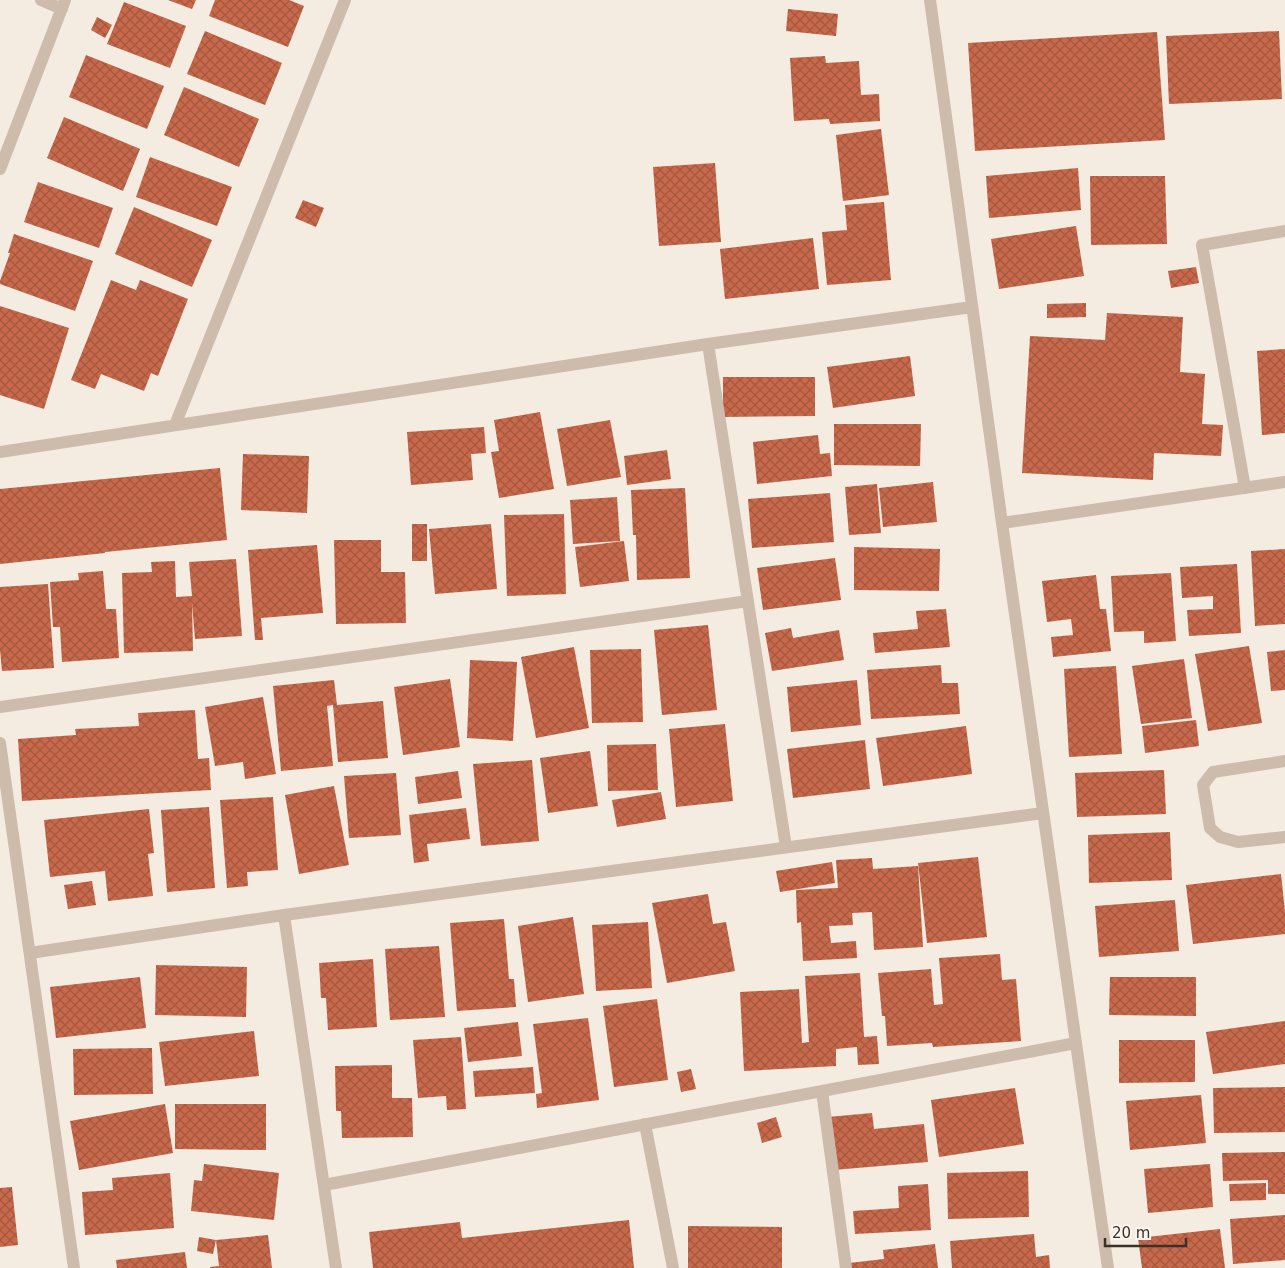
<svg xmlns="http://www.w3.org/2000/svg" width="1285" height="1268" viewBox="0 0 1285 1268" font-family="'DejaVu Sans',sans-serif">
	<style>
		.building { fill: url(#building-cross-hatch) }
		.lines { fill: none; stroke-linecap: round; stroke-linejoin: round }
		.lane { stroke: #cdbbac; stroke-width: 12 }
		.street { stroke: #cdbbac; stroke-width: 12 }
	</style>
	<defs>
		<pattern id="building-cross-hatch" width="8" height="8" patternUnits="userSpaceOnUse" patternTransform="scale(1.25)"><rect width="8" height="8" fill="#c8694b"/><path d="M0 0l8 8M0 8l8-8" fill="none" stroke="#a4573f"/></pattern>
	</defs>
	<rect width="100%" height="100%" fill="#f4ebe1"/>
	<!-- building -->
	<path class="building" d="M168 0H196L192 9Z
		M215 0H289L304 6 288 47 209 16Z
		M124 2 186 26 170 68 107 44Z
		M788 9 838 14 836 36 786 31Z
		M97 17 112 25 105 38 91 30Z
		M205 31 282 63 265 105 187 74Z
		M1279 31 1282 99 1169 104 1166 36Z
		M1157 32 1165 140 975 151 968 43Z
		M86 55 164 86 147 129 69 97Z
		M825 56 826 63 859 61 861 95 879 94 880 121 830 124 829 119 794 121 790 58Z
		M184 87 259 119 239 167 164 135Z
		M64 117 140 149 123 191 47 158Z
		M881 129 889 195 843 201 836 135Z
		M150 157 232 187 217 226 136 197Z
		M715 163 721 242 659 246 653 167Z
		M1078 168 1081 210 989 218 986 176Z
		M1090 176H1165L1167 244 1091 245Z
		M38 182 113 208 99 248 24 222Z
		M303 200 324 208 316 227 295 218Z
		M884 202 891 280 827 285 822 232 847 230 845 205Z
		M134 207 212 240 192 287 115 254Z
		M1076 226 1084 276 999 289 991 239Z
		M14 234 93 261 75 311 0 284V281L10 253H8Z
		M813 238 819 289 725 299 720 249Z
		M1196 267 1199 283 1171 288 1168 271Z
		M111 280 136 290 140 280 188 299 158 376 151 373 144 391 101 374 95 389 71 380Z
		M1086 303V317L1047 318V304Z
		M0 306 69 328 44 409 0 395Z
		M1107 313 1183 317 1180 372 1205 374 1202 424 1223 425 1221 456 1154 453 1153 480 1022 473 1030 336 1105 340Z
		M1285 349V433L1262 435 1257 351Z
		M910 356 915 396 833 408 827 367Z
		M723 377H815V416L723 417Z
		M540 412 554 489 499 498 491 452 499 451 494 420Z
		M610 420 621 477 567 486 557 429Z
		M834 424H921L920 466 834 465Z
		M484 427 486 453 471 454 473 480 411 485 407 432Z
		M818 435 820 454 830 453 832 476 757 484 753 442Z
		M667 450 671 479 627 485 624 456Z
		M243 454 309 456 307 513 241 510Z
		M220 468 227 540 105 552V553L0 564V489Z
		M933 482 937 522 883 527 879 488Z
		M877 484 881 533 849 535 845 487Z
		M685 488 690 578 637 580 636 535H633L631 490Z
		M830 493 834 542 752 548 748 499Z
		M617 497 620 541 573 544 570 500Z
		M564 514 566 594 507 596 504 515Z
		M412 524H427V561H412Z
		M491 524 497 589 435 594 429 529Z
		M334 540H381V572H405L406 623 336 624Z
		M624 541 629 581 580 587 575 547Z
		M317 545 323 613 261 618 263 640H255L248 550Z
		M854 547 940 549 939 591 854 590Z
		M1285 549V624L1255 626 1251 551Z
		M835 558 841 600 763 610 757 568Z
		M236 559 242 636 195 639 192 603 193 651 124 653 122 573 152 572 151 562 175 561 176 597 192 596 189 562Z
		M1237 564 1241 633 1189 636 1187 610 1213 609V596L1182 598 1180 567Z
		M103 571 106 609H116L119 658 62 662 60 627H53L50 582 79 580 78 573Z
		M1171 573 1176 641 1144 643V631L1114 632 1111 576Z
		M1096 575 1100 609H1106L1111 651 1053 657 1051 637 1073 635 1071 619 1047 622 1042 581Z
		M48 584 54 668 2 671 0 650V587Z
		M946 609 950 647 875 653 873 633 918 629 916 611Z
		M708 625 717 710 662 715 654 630Z
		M791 628 793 638 839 630 844 660 772 671 765 633Z
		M1249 646 1262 723 1208 731 1195 654Z
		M574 647 589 728 536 738 521 657Z
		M641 649 643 722 592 723 590 650Z
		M1285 650V690L1271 691 1267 652Z
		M1184 659 1192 718 1141 724 1132 666Z
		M470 660 517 662 513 741 467 738Z
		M941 665 942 683H958L960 714 871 719 867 670Z
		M1116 666 1122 754 1069 757 1064 669Z
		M450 679 460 747 403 755 394 687Z
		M334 680 337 705 383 701 388 758 338 762 333 705 327 706 333 766 281 771 273 686Z
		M857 680 861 725 791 732 787 687Z
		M263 697 276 774 245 779 243 762 215 766 205 707Z
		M195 710 198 759 209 758 211 790 22 801 18 739 76 735 75 729 139 726 138 713Z
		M1196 720 1199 746 1145 753 1142 726Z
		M725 724 733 801 676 807 669 729Z
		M966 726 972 774 883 786 876 738Z
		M865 740 870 789 793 798 787 749Z
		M656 744 658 790 608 791 607 745Z
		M590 751 598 806 548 813 540 758Z
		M532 760 539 841 481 846 473 764Z
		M1164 770 1166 814 1077 817 1075 773Z
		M458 771 462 798 418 804 415 777Z
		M396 773 401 835 349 838 344 776Z
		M334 786 349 865 299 874 285 795Z
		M661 792 666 819 617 827 612 800Z
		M273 797 278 870 247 872 248 886 227 888 220 800Z
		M209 807 215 888 167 892 161 810Z
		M466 808 470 839 427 844 429 861 414 863 409 815Z
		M149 809 154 853 148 854 153 896 108 901 105 871 50 877 44 820Z
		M1170 832 1172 880 1089 883 1088 835Z
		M978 857 987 937 927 943 918 863Z
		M872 858 873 869 918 866 923 947 874 950 872 912 852 913 853 925 829 926 831 943 856 941 857 958 803 961 801 922 797 923 796 890 838 888 836 860Z
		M832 862 835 883 780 892 776 871Z
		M1281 874 1285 912V934L1193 944 1186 885Z
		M92 881 96 905 68 909 64 885Z
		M708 894 713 924 726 922 735 971 667 983 652 903Z
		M1175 900 1179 951 1099 957 1095 906Z
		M573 917 584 994 528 1002 518 926Z
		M504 919 509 979H514L516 1007 457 1011 450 923Z
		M648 922 652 988 596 991 592 925Z
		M439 946 445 1017 390 1020 385 949Z
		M1000 954 1002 980 1016 979 1021 1041 933 1047 932 1043 887 1046 885 1016H882L878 973 931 969 934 1005 943 1004 939 958Z
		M373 959 377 1027 328 1030 326 998H321L319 963Z
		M156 965 247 967 246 1017 155 1015Z
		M860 973 864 1037 877 1036 879 1064 858 1065 857 1047 836 1049V1066L744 1071 740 992 799 989 802 1043 809 1042 805 976Z
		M140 977 146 1028 56 1038 50 987Z
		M1110 977H1196V1016L1109 1015Z
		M657 999 668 1080 614 1087 603 1006Z
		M588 1018 599 1100 537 1108 536 1094 542 1093 533 1024Z
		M1285 1021V1064L1213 1074 1206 1032Z
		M518 1022 522 1056 468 1062 464 1028Z
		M254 1031 259 1076 165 1086 159 1042Z
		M461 1037 466 1109 447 1110 446 1096 418 1098 413 1040Z
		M1119 1040H1195V1082L1119 1083Z
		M152 1048 153 1094 74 1095 73 1049Z
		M392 1065V1098H412L413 1137 342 1138 341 1111H336L335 1066Z
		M533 1067 535 1093 475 1097 473 1071Z
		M691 1069 696 1089 681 1092 677 1072Z
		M1285 1087V1132L1214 1133 1213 1088Z
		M1015 1088 1024 1144 939 1157 931 1100Z
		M1201 1095 1206 1143 1130 1150 1126 1101Z
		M165 1104 173 1153 79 1170 70 1121Z
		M175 1104H266V1150L175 1149Z
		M872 1113 874 1129 924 1124 928 1162 833 1170 828 1117Z
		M776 1117 782 1137 762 1143 757 1123Z
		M1285 1152V1194H1268V1180L1223 1181 1222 1153Z
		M204 1164 279 1173 274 1220 191 1211 194 1180 202 1181Z
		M1210 1164 1213 1207 1148 1213 1144 1169Z
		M1028 1171 1029 1217 948 1219 947 1173Z
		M170 1173 174 1228 85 1235 82 1192 113 1190 112 1178Z
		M1266 1183V1200L1230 1201 1229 1184Z
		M928 1184 931 1230 855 1234 853 1211 899 1208 898 1186Z
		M12 1187 18 1245 0 1247V1188Z
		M1285 1215V1260L1233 1264 1230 1219Z
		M629 1220 634 1268H373L369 1232 460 1222 462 1238Z
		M688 1226 782 1227V1268H688Z
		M1220 1229 1225 1268H1142L1138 1238Z
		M1034 1234 1036 1257 1049 1255 1050 1268H952L950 1241Z
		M268 1235 272 1268H210V1267L219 1266 216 1240Z
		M199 1237 216 1240 213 1254 197 1251Z
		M935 1244 938 1268H850L849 1263 884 1259 883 1250Z
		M185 1252 187 1268H117L116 1260Z"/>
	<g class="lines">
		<!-- lane -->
		<path class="lane" d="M1285 761 1213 772 1203 785 1210 828 1220 837 1238 842 1285 837"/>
		<!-- street -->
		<path class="street" d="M41 0 62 9
			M930 0 1002 523 1108 1268
			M0 169 65 0
			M708 344 786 847
			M175 425 345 0
			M0 452 708 344 972 307
			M1245 488 1202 245 1285 231
			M1002 523 1285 482
			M0 707 748 601
			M0 743 74 1268
			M284 915 336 1268
			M30 953 284 915 1043 813
			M822 1091 846 1268
			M645 1124 673 1268
			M324 1185 1076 1043"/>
	</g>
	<!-- scale -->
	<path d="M1105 1238v8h81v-8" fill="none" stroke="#3b302b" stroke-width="2.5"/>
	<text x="1112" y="1238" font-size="15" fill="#3b302b" stroke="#fbf5ee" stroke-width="4" paint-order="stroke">20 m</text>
</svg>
